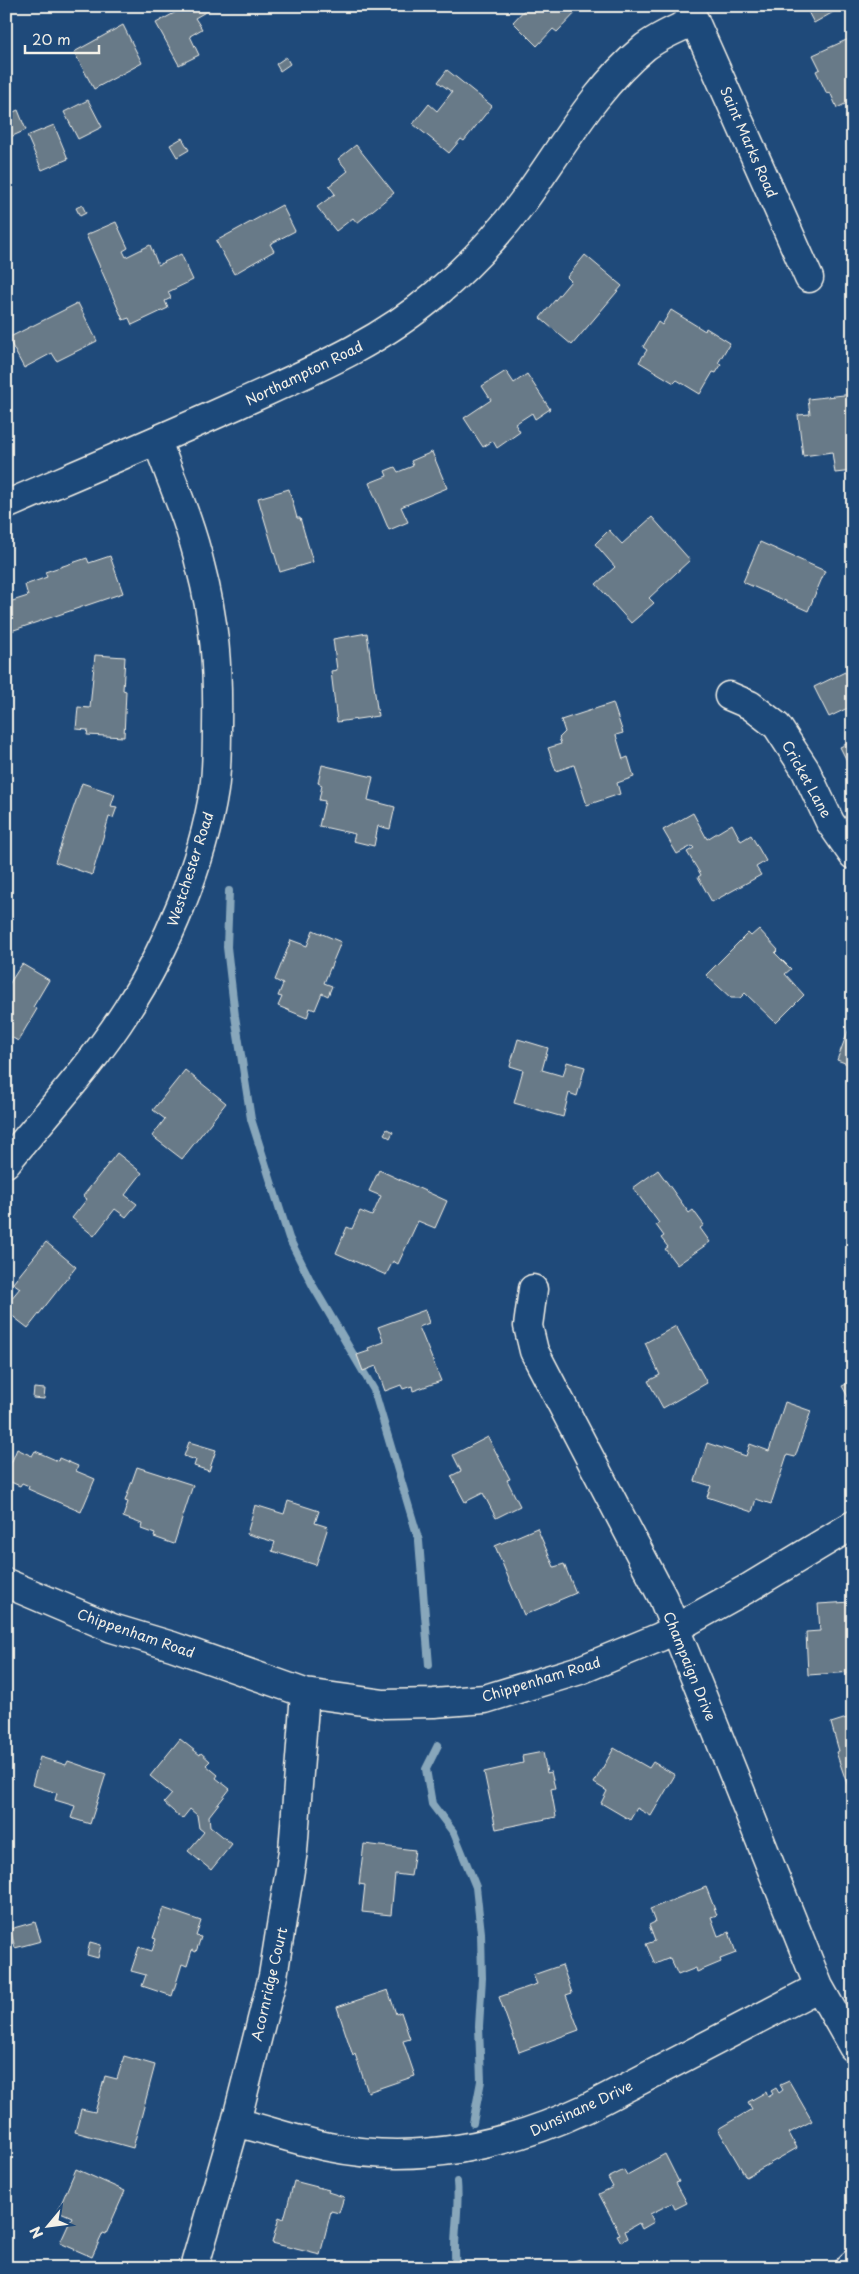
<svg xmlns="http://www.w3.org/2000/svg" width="859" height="2274" viewBox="0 0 859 2274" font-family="'Playpen Sans',sans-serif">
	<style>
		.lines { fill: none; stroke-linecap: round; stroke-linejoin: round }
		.stream { stroke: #88a7bb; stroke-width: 8 }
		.building { fill: #677a88; stroke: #f4f1e8 }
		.minor-casing { stroke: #f4f1e8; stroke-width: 31 }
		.minor { stroke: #1f4a7a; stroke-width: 28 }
		.labels { text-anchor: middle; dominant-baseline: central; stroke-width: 5; stroke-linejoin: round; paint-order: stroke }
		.street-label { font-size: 14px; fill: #f4f1e8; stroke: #1f4a7a }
	</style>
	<rect width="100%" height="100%" fill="#1f4a7a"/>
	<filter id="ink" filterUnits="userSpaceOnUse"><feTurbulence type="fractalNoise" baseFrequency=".02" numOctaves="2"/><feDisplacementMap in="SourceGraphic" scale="10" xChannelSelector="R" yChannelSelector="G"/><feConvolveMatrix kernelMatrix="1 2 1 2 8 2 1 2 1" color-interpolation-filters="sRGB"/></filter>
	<g filter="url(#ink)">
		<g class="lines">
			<!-- stream -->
			<path class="stream" d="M229 891 227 947 235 1016 251 1119 289 1238 313 1286 374 1390 419 1541 429 1665
				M438 1745 426 1769 432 1804 454 1833 476 1887 481 1933 482 1978 479 2026 481 2081 473 2123
				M456 2268C452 2239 460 2211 457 2182"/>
		</g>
		<!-- building -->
		<path class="building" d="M187 6H216L195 18 202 29 190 36 199 55 179 65 156 23Z
			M528 6H582L557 32 553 29 537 46 513 22Z
			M805 6H844L814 23Z
			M123 25 142 63 94 89 74 52Z
			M853 37V132L846 116 851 113 847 103 837 108 830 92 827 94 816 71 820 69 813 55Z
			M286 57 290 64 280 71 276 64Z
			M447 70 492 106 464 141 461 139 449 153 413 124 429 104 437 111 452 92 438 82Z
			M88 100 102 127 78 139 64 112Z
			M6 108 9 114 18 110 26 130 6 139Z
			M54 125 68 159 42 170 27 136Z
			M182 138 189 150 177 157 170 145Z
			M356 145 394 193 357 223 353 218 336 231 317 207 335 194 329 186 348 171 338 159Z
			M82 205 86 213 80 216 76 208Z
			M282 205 295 231 270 244 274 251 234 274 216 241Z
			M116 222 128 248 123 251 126 257 150 245 158 265 181 254 193 280 168 292 171 298 165 301 168 308 132 325 129 318 123 320 86 235Z
			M585 255 622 286 572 345 540 318 571 281 567 277Z
			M78 303 97 341 57 361 52 353 24 368 8 338Z
			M671 310 705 331 706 328 730 343 718 363 721 365 716 373 713 372 700 394 677 380 674 383 639 362 647 350 643 347 658 322 662 325Z
			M506 371 514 383 527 374 550 409 535 419 532 413 515 424 520 432 497 448 493 441 483 447 464 418 491 400 482 386Z
			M853 394V471L835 473 832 452 803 456 798 415 810 414 808 399Z
			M432 452 447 488 401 507 408 522 389 530 369 483 387 476 385 471 395 467 398 472 413 466 411 461Z
			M289 489 297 518H300L313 562 280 572 258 498Z
			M652 517 690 560 649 598 654 603 631 623 596 584 615 567 595 544 609 530 622 544Z
			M760 542 825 571 808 611 743 582Z
			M110 556 123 593 11 631 6 618V603L28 596 25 585 47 577 45 572 87 558 89 563Z
			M367 633 378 716 337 722 331 671 337 670 333 639Z
			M95 655 125 657 123 690 126 691 124 737 87 735 88 730 76 729 78 707 90 708Z
			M845 672 853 687V707L852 706 829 717 814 687Z
			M613 703 623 733 616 735 623 759 628 757 634 777 617 783 620 794 587 805 574 765 556 771 548 748 561 744 559 738 565 732 561 720Z
			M853 741V773L840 747Z
			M322 765 373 777 368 800 395 807 390 829 378 826 374 846 353 841 355 834 319 826 325 801 319 800 322 785 318 783Z
			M82 783 115 794 111 806 117 807 113 818 109 817 92 875 55 862Z
			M693 813 707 839 732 824 741 841 751 835 766 861 756 867 761 875 712 902 698 877 701 875 687 852 694 848 692 846 677 854 663 830Z
			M759 929 778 950 775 953 791 969 785 974 804 995 776 1023 745 993 740 998H731L706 975 748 933 751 936Z
			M313 930 341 942 324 983 332 986 328 996 322 993 315 1010 310 1008 307 1018 278 1006 282 997 278 996 283 984 275 980 291 940 307 946Z
			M22 964 49 980 33 1007 37 1009 18 1041 6 1034V989Z
			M853 1018V1066L837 1060Z
			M518 1039 548 1048 542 1070 563 1076 567 1062 585 1067 577 1096 569 1093 563 1117 514 1103 523 1070 510 1066Z
			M185 1070 226 1103 182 1159 152 1136 165 1119 153 1110Z
			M387 1129 393 1132 390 1138 384 1134Z
			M117 1153 142 1173 125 1195 137 1204 126 1217 115 1209 94 1236 72 1218 87 1199 83 1196Z
			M379 1170 447 1201 435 1228 418 1221 398 1264 393 1261 386 1275 336 1253 347 1227 352 1229 360 1211 372 1216 381 1196 369 1191Z
			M658 1170 689 1213 693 1210 704 1225 700 1228 710 1242 677 1265 665 1249 668 1247 661 1238 664 1236 656 1225 659 1223 633 1188Z
			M46 1242 76 1267 28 1328 6 1311V1305L20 1288 13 1283Z
			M425 1310 429 1323 419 1327 441 1381 413 1391 412 1386 403 1389 401 1385 385 1391 376 1366 363 1371 357 1355 369 1351 368 1348 384 1342 378 1327Z
			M676 1326 707 1383 663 1408 648 1381 660 1375 645 1343Z
			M853 1381V1406L842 1386Z
			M34 1388 45 1389 44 1399 33 1398Z
			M785 1402 811 1411 795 1457 787 1455 771 1504 756 1499 752 1512 707 1497 711 1486 695 1481 707 1443 746 1456 750 1444 769 1451Z
			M488 1437 510 1479 507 1480 520 1506 496 1518 483 1493 465 1502 451 1476 461 1471 453 1455Z
			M189 1442 216 1450 209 1471 194 1466 196 1460 184 1456Z
			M17 1449 32 1456 35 1451 58 1461 59 1458 78 1466 76 1471 95 1479 81 1512 28 1489 29 1486 22 1483 20 1486 6 1480V1475Z
			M137 1467 193 1485 174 1544 154 1537 155 1534 141 1529 142 1524 123 1517 128 1502 125 1501Z
			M288 1501 319 1511 315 1523 328 1527 316 1565 272 1551 275 1542 247 1534 255 1505 284 1514Z
			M537 1528 554 1567 564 1564 576 1593 524 1615 495 1546Z
			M851 1602 853 1672 808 1675 806 1632 820 1631 818 1604Z
			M853 1716V1801L836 1752 839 1751 831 1723Z
			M180 1739 200 1755 201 1753 210 1761 206 1765 218 1775 216 1778 230 1789 209 1816 210 1826 232 1844 211 1870 188 1851 204 1832 199 1828 197 1815 190 1809 182 1819 164 1803 172 1794 150 1776Z
			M614 1748 649 1768 653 1762 675 1775 651 1816 637 1808 630 1820 601 1803 607 1791 594 1783Z
			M543 1752 547 1773 551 1772 555 1788 551 1789 556 1817 496 1829 484 1772 523 1763 522 1756Z
			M40 1757 66 1765 68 1761 106 1774 90 1824 71 1818 75 1806 55 1800 57 1793 32 1785Z
			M364 1844 415 1850 411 1876 395 1874 391 1915 362 1912 365 1885 359 1884Z
			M706 1887 717 1915 711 1917 718 1936 729 1932 736 1953 720 1959 721 1962 697 1972 696 1968 678 1975 670 1958 655 1964 646 1944 655 1941 649 1925 655 1922 650 1909Z
			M163 1908 201 1921 196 1936 201 1937 196 1952 192 1950 187 1966 182 1964 172 1996 142 1986 146 1975 131 1971 139 1947 152 1951 156 1939 153 1938Z
			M35 1922 41 1941 15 1948 10 1929Z
			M90 1942 101 1945 98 1958 87 1955Z
			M562 1965 572 1993 566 1995 579 2030 519 2052 499 1997 537 1984 533 1975Z
			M388 1990 396 2014 401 2012 410 2039 403 2041 415 2076 368 2092 355 2054 353 2056 337 2007Z
			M124 2056 155 2065 133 2148 75 2132 81 2109 95 2112 105 2076 117 2079Z
			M789 2081 812 2121 789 2133 797 2148 746 2177 718 2129 752 2109 748 2102 766 2092 768 2097 773 2094 771 2091 776 2088 779 2093 783 2090 780 2085Z
			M665 2154 679 2182 676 2183 687 2203 675 2209 672 2203 650 2214 654 2222 642 2229 639 2223 625 2231 628 2238 621 2242 617 2235 620 2234 599 2194 613 2187 608 2178 624 2170 627 2175Z
			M76 2169 125 2191 106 2234 103 2233 92 2257 60 2243 72 2217 58 2211Z
			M294 2181 329 2190 328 2192 344 2197 339 2213 331 2211 320 2255 272 2243 279 2217 284 2219Z
			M580 2259 582 2268H552Z"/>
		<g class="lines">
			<!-- minor casing -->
			<g class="minor-casing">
				<path id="minor" d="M688 6 809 278
					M6 505C85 471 163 438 241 403 309 372 378 344 436 294 468 267 497 236 522 203 562 149 592 91 645 47 660 36 678 28 695 21
					M729 696 750 705 777 726 805 769 830 822 853 855
					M6 1163C47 1113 92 1065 127 1010 167 949 203 862 214 790 217 769 217 747 217 726 218 668 215 621 200 565 190 522 172 482 157 441
					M533 1289 528 1326 534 1351 663 1598 819 1987 853 2047
					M6 1583 112 1628 172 1646 305 1693 384 1704 434 1703 485 1699 580 1670 660 1637 750 1587 853 1525
					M236 2122C267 2130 298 2141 329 2147 416 2165 506 2146 585 2109L819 1987
					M194 2268 236 2122 273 1976 293 1851 305 1693
					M849 2268 853 2264"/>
			</g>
			<!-- minor -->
			<use href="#minor" class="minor"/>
		</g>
	</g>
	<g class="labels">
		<!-- street labels -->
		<g class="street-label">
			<text transform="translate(749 142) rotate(66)">Saint Marks Road</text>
			<text transform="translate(304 373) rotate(-26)">Northampton Road</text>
			<text transform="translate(807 779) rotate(61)">Cricket Lane</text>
			<text transform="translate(190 869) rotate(-72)">Westchester Road</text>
			<text transform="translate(136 1633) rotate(19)">Chippenham Road</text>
			<text transform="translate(690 1666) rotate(68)">Champaign Drive</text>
			<text transform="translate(541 1679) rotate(-17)">Chippenham Road</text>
			<text transform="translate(269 1984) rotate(-77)">Acornridge Court</text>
			<text transform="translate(581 2108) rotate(-25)">Dunsinane Drive</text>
		</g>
	</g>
	<!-- margin -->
	<rect width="859" height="2274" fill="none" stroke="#1f4a7a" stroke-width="25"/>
	<rect x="12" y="12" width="834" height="2249" fill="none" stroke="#f4f1e8" stroke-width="2" filter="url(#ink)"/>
	<!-- north arrow -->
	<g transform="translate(48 2226) rotate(241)" stroke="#1f4a7a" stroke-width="4" paint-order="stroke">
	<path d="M0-4L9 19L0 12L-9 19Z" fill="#f4f1e8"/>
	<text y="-8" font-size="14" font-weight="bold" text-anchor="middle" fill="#f4f1e8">N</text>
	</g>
	<!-- scale -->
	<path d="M25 45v8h74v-8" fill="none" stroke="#f4f1e8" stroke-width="2.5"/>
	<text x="32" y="45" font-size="15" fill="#f4f1e8" stroke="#1f4a7a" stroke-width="4" paint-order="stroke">20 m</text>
</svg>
